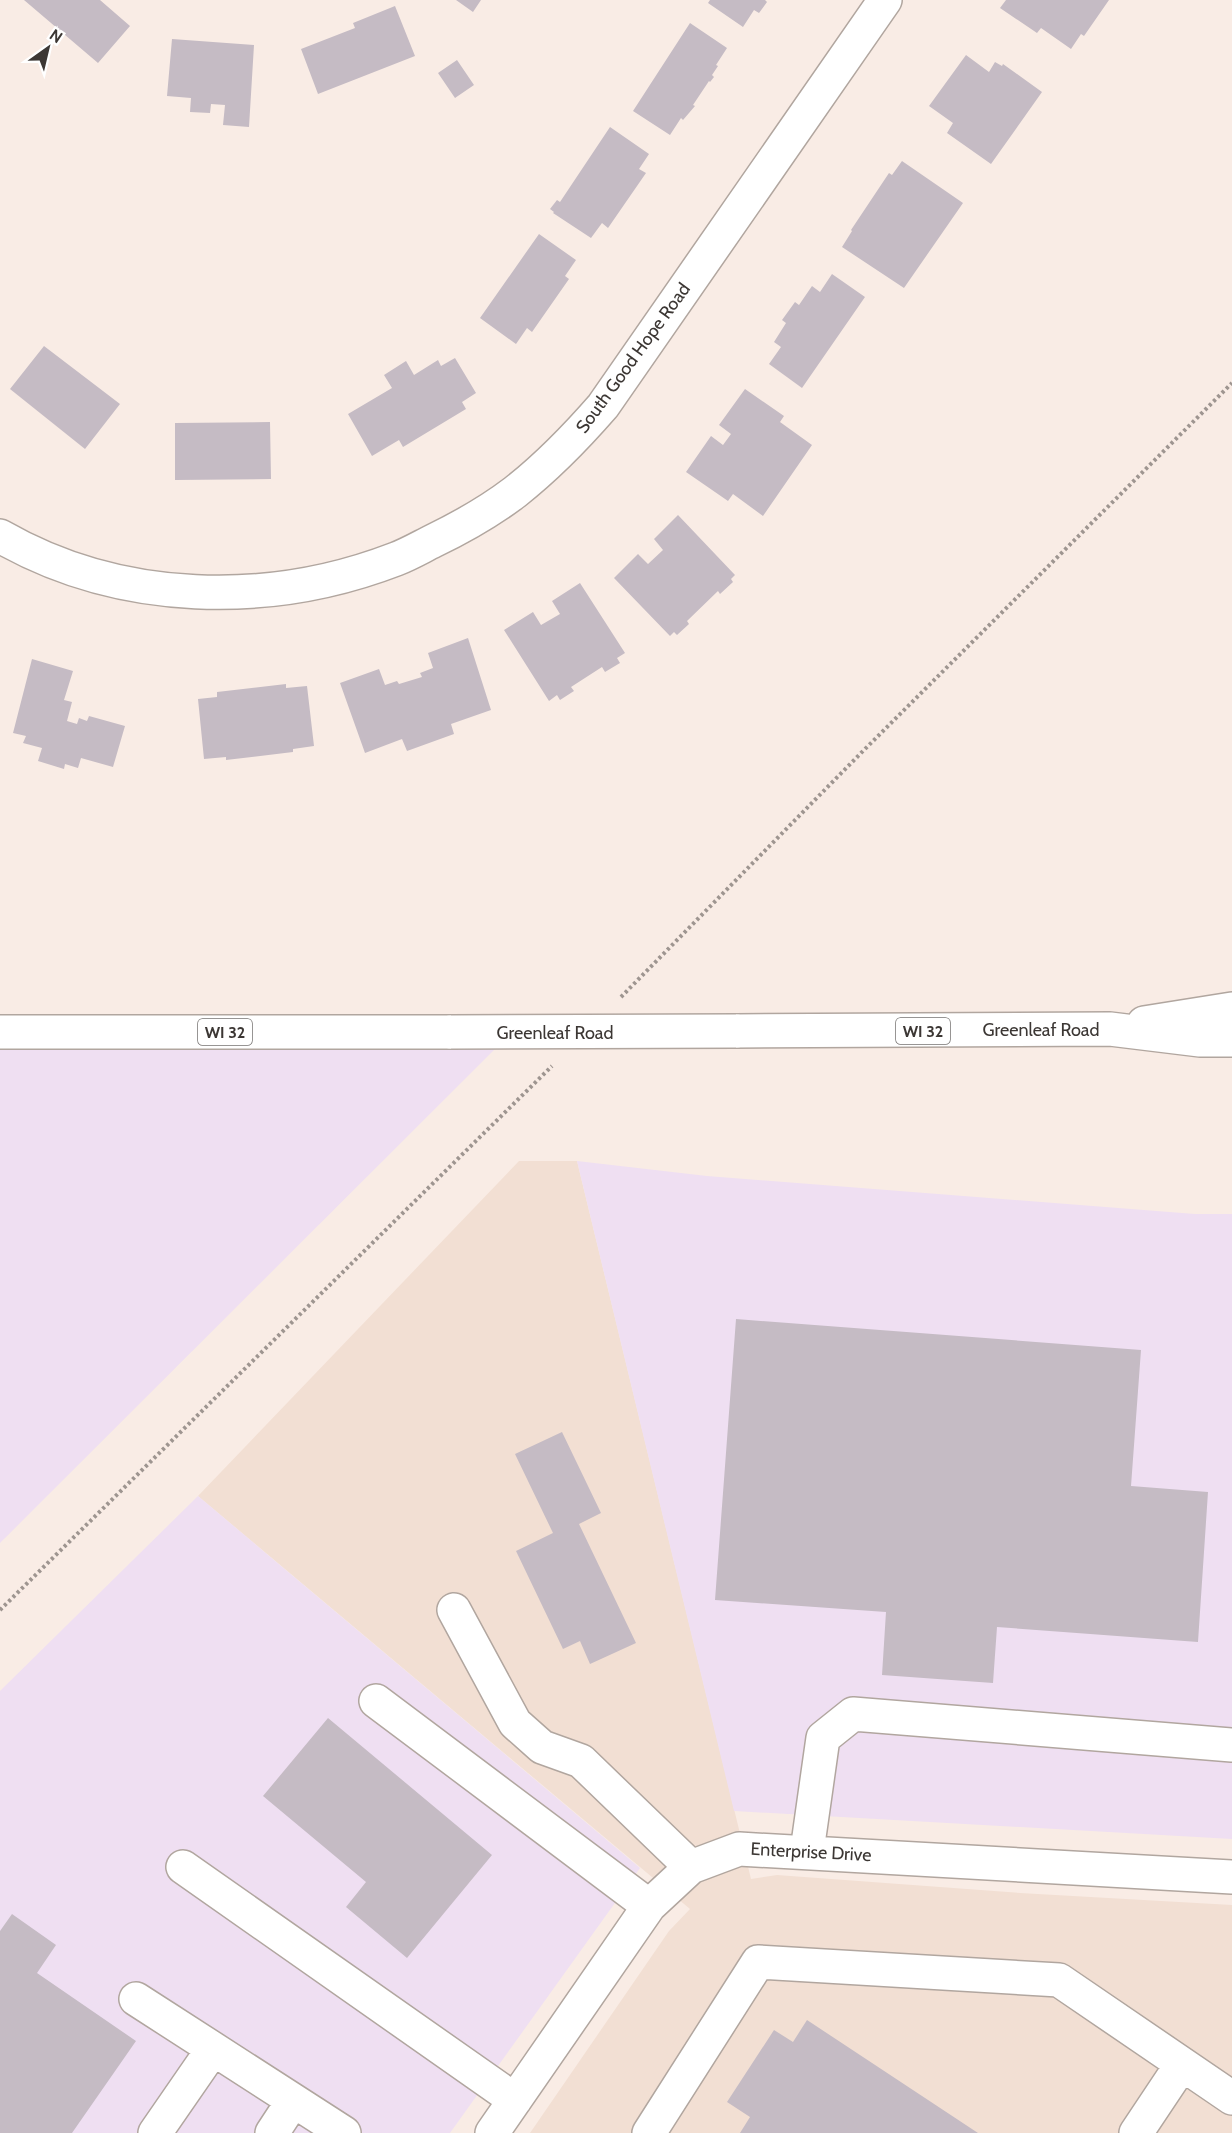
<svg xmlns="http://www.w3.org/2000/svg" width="1232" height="2133" viewBox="0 0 1232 2133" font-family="Cabin,sans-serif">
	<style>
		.built { fill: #f2dfd3 }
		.industrial { fill: #efdff2 }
		.building { fill: #c5bbc4 }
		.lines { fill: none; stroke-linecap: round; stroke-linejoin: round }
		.minor-casing { stroke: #b1a69f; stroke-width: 36 }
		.major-casing { stroke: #b1a69f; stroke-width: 36 }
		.path { stroke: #9e9590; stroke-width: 4; stroke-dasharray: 3 3; stroke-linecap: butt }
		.minor { stroke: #fff; stroke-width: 33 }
		.major { stroke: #fff; stroke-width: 33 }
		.major-bridge-casing { stroke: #b1a69f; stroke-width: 36; stroke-linecap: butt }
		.major-bridge { stroke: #fff; stroke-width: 33 }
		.labels { text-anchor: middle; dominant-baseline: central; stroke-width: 4.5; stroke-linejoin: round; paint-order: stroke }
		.shield { fill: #fff; stroke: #767371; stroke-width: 1.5 }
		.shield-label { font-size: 16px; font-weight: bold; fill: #3c3734 }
		.street-label { font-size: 18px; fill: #3c3734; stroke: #fff }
	</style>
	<rect width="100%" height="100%" fill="#f9ece5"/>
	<!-- built -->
	<path class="built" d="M519 1161H577L751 1879 777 1875 1020 1893 1232 1905V2133H530L669 1931 690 1909 198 1496Z"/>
	<!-- industrial -->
	<path class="industrial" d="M0 1032 511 1033 0 1543Z
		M577 1161 707 1176 1195 1214H1232V1839L734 1811Z
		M198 1496 640 1868 450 2133H0V1691Z"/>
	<!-- building -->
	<path class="building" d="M24 0H100L130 26 98 63Z
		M456 0H481L473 12Z
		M710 0H765L767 2 759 13 754 10 743 27 708 3Z
		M1006 0H1109L1084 36 1081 34 1071 49 1041 28 1037 33 1000 8Z
		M395 6 415 56 318 94 301 49 355 28 353 23Z
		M690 23 727 48 716 65 718 66 712 75 714 77 710 82 709 81 693 105 695 106 683 120 681 118 670 135 633 111Z
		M172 39 254 45 249 127 223 125 225 105 211 104 210 113 190 112 191 98 167 96Z
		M966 55 989 72 995 62 1002 66 1003 64 1042 92 991 164 947 133 953 123 929 106Z
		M457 60 474 85 455 98 438 73Z
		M610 127 649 154 639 169 646 173 608 228 602 223 591 238 553 213 554 212 550 209 557 200 560 202Z
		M902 161 963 203 904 288 842 247 852 231 851 230 889 173 892 175Z
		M539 234 576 260 565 276 569 279 532 332 527 328 516 344 480 318Z
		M832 274 865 297 802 388 769 364 781 347 774 342 786 323 782 320 795 302 799 305 812 286 820 292Z
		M44 346 120 404 85 449 10 389Z
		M455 358 476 393 462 402 466 409 403 447 399 440 372 456 348 414 392 388 384 375 406 361 414 375 438 360 441 366Z
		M745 389 784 416 780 422 812 445 763 516 733 494 728 501 686 472 711 436 723 445 731 434 719 425Z
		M270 422 271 479 175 480V423Z
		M678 515 735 575 731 579 733 582 720 594 718 591 687 621 689 624 677 635 674 632 670 636 614 578 638 554 648 564 663 550 654 539Z
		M580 583 625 653 617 658 620 663 605 672 602 667 571 687 574 691 560 700 557 695 549 701 504 630 533 612 541 625 560 614 552 601Z
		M468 638 491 710 451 724 454 734 407 751 402 739 365 753 340 683 379 669 385 685 397 681 399 684 422 677 420 673 433 668 428 653Z
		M32 659 73 671 64 700 72 702 67 721 77 724 79 718 87 721 89 716 125 726 113 767 81 758 78 768 65 764 64 769 38 761 42 748 23 743 26 736 13 733Z
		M286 684V688L307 686 314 746 293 749V752L226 760V757L204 759 198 699 217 697V692Z
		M736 1319 1141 1350 1131 1486 1208 1492 1198 1642 997 1627 993 1683 882 1675 886 1612 715 1600Z
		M562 1432 601 1513 579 1524 636 1643 590 1664 580 1641 563 1649 516 1551 553 1533 515 1454Z
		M328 1718 492 1855 407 1958 346 1907 366 1882 263 1796Z
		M12 1914 56 1945 37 1973 136 2041 72 2133H0V1931Z
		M807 2020 978 2133H740L750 2117 727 2102 774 2030 793 2042Z"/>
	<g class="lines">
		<!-- minor casing -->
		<g class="minor-casing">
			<path id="minor" d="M0 536C120 605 269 608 396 559 409 554 421 547 433 541 462 527 490 511 515 492 548 466 576 437 603 406L885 0
				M454 1610 515 1723 542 1747 581 1761 691 1867
				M376 1701 649 1906
				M807 1851 823 1738 853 1714 1232 1745
				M183 1867 515 2100
				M136 1999 344 2133
				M155 2133 213 2049
				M272 2133 293 2101
				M492 2133 649 1906 691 1867 739 1849 1232 1877
				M649 2133 758 1962 1059 1980 1232 2098
				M1136 2133 1182 2064"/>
		</g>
		<!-- major casing -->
		<g class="major-casing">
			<path id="major" d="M1144 1023 1232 1009
				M736 1031 1110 1029 1200 1040H1232
				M0 1032H451"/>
		</g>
		<!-- path -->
		<path class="path" d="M621 997 863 751 1232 383
			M0 1610 552 1066"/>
		<!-- minor -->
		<use href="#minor" class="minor"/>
		<!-- major -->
		<use href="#major" class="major"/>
		<!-- major-bridge casing -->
		<g class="major-bridge-casing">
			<path id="major-bridge" d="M451 1032 736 1031"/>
		</g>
		<!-- major-bridge -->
		<use href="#major-bridge" class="major-bridge"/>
	</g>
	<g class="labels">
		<!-- shield labels -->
		<g class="shield">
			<rect x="896" y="1018" width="54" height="26" rx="4.5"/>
			<rect x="198" y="1019" width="54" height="26" rx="4.5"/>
		</g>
		<g class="shield-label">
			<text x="923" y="1031">WI 32</text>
			<text x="225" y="1032">WI 32</text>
		</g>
		<!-- street labels -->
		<g class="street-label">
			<text transform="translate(633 358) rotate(-54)">South Good Hope Road</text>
			<text x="1041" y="1030">Greenleaf Road</text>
			<text x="555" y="1033">Greenleaf Road</text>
			<text transform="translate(811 1852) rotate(3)">Enterprise Drive</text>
		</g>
	</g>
	<!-- north arrow -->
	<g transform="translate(48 48) rotate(34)" stroke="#ffffff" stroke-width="4.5" paint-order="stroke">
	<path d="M0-4.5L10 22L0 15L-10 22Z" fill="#3c3734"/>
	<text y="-9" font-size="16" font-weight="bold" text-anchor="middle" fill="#3c3734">N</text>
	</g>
</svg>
